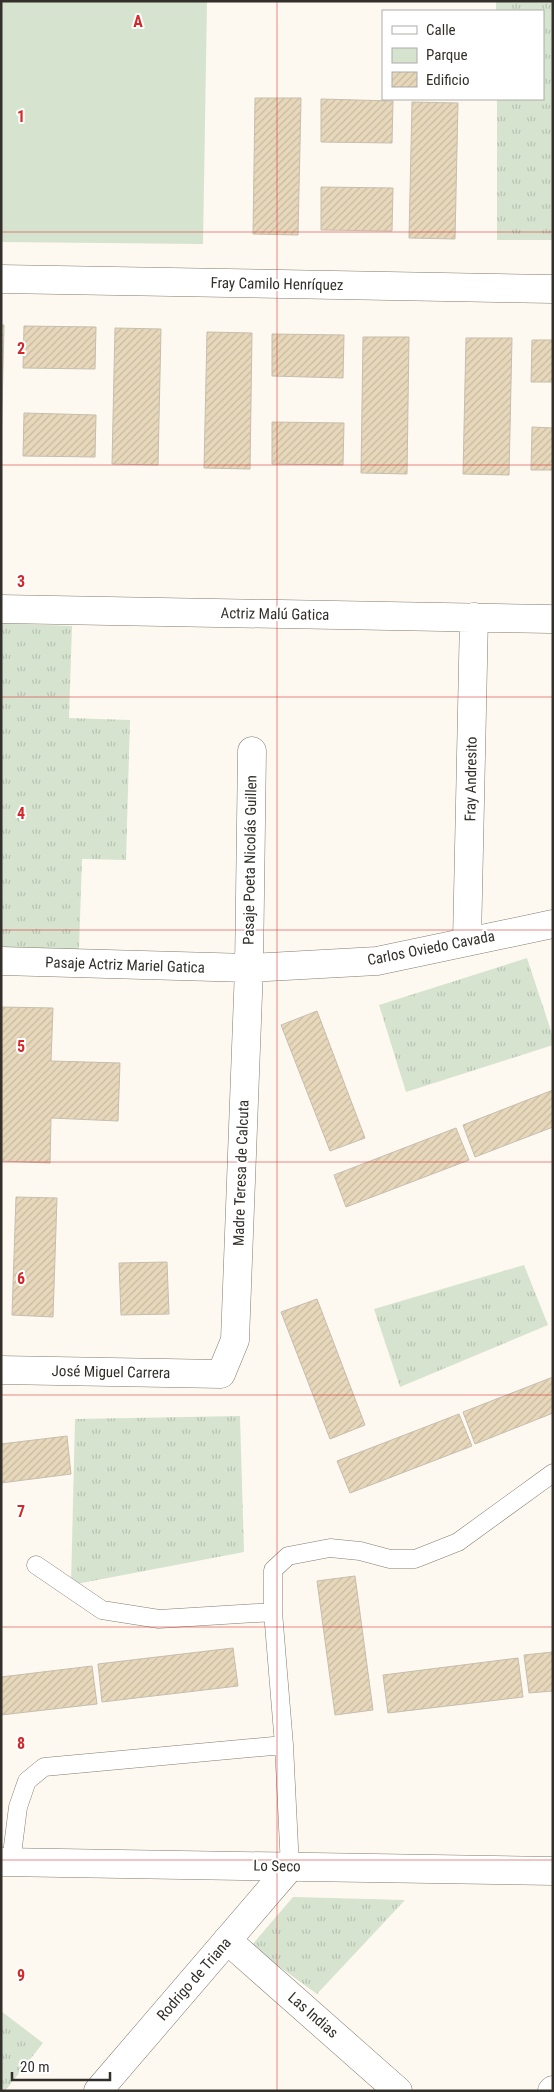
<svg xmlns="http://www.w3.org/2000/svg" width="554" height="2092" viewBox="0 0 554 2092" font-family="'Roboto Condensed',sans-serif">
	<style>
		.grass { fill: url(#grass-tufts) }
		.green { fill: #d6e3cf }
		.building { fill: url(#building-hatch); stroke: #c6beaf }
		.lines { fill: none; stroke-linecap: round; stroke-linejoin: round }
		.lane-casing { stroke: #837b6e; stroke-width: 19 }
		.street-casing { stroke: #837b6e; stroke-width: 29 }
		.secondary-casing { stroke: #837b6e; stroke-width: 29 }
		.lane { stroke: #fff; stroke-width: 18 }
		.street { stroke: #fff; stroke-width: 28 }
		.secondary { stroke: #fff; stroke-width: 28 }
		.grid { fill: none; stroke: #d62828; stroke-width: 1; stroke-opacity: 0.55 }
		.labels { text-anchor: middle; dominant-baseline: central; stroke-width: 4; stroke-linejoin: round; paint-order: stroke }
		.street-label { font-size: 15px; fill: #33302b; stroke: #fff }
		.grid-label { font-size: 16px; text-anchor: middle; font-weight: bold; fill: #d62828; stroke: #fff; stroke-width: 4; stroke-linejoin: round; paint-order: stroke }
	</style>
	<defs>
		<pattern id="grass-tufts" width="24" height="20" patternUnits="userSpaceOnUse" patternTransform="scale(1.25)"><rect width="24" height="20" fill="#d6e3cf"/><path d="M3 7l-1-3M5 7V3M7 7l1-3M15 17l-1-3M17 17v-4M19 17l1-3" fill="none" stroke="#b8c3b2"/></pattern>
		<pattern id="building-hatch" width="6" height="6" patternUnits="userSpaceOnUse" patternTransform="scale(1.25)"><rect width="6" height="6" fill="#e8d8bb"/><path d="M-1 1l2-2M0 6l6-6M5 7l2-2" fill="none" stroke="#c7baa1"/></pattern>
	</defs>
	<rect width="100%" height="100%" fill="#fef9f0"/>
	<!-- grass -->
	<path class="grass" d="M496 1H553V240H497V99H543V11H496Z
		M1 623 72 626 69 718 130 720 126 860 82 859 79 950 1 947Z
		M527 958 553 1037V1045L406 1092 379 1005Z
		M524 1265 548 1325 400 1387 374 1309Z
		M240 1416 244 1552 71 1585 75 1419Z
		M293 1897 405 1900 317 1994 251 1946Z
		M1 2011 43 2043 5 2091H1Z"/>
	<!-- green -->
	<path class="green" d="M1 1H207L203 244 1 242Z"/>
	<!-- building -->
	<path class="building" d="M255 98H301L298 235 253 234Z
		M321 99 393 101 392 143 321 142Z
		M412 102 458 103 455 239 409 238Z
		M321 187 393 188 392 231 321 230Z
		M1 325H4L1 451Z
		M24 326 96 327 95 369 23 368Z
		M115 328 161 329 158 465 112 464Z
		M207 332 252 333 250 469 204 468Z
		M272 334 344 335 343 378 272 376Z
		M363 337H409L407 474 361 473Z
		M466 338H512L509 475 463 474Z
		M532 340H553V382H531Z
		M24 413 96 415 95 457 23 456Z
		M272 422 344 423 343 465 272 464Z
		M532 427 553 428V470H531Z
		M1 1007 53 1008 51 1061 120 1063 118 1121 51 1118 50 1163 1 1161Z
		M317 1011 365 1138 330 1151 281 1025Z
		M553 1090V1127L475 1157 463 1125Z
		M456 1128 469 1160 346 1207 334 1175Z
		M16 1197 57 1198 53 1317 12 1315Z
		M167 1262 169 1314 121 1315 119 1263Z
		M317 1299 365 1425 330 1439 281 1312Z
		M553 1377V1413L475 1444 463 1412Z
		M459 1414 472 1446 350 1493 337 1461Z
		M67 1436 71 1474 1 1483V1444Z
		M355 1576 373 1710 335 1715 317 1581Z
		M233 1648 238 1686 102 1702 98 1664Z
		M553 1652V1691L529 1693 524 1655Z
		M518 1658 523 1697 388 1713 383 1675Z
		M92 1666 97 1704 1 1715V1677Z"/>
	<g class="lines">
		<!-- lane casing -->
		<g class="lane-casing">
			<path id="lane" d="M36 1565 102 1610 159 1619 273 1612
				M11 1862 18 1807 27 1781 44 1767 284 1745
				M290 1867 284 1745 273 1612V1570L288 1556 330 1548 360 1551 390 1559H415L458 1542 553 1473"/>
		</g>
		<!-- street casing -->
		<g class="street-casing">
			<path id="street" d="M1 279 553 289
				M1 609 550 619
				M467 941 474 617
				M1 961 249 968 377 961 553 924
				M1 1370 221 1374 235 1340 249 968 252 751
				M227 1940 398 2091
				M98 2091 290 1867
				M552 2091 553 2090"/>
		</g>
		<!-- secondary casing -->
		<g class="secondary-casing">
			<path id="secondary" d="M1 1862 553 1871"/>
		</g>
		<!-- lane -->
		<use href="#lane" class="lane"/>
		<!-- street -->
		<use href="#street" class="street"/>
		<!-- secondary -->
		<use href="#secondary" class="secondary"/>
	</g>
	<!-- grid -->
	<path class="grid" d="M277 1V2091M1 232H553M1 465H553M1 697H553M1 930H553M1 1162H553M1 1395H553M1 1627H553M1 1860H553"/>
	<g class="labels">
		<!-- street labels -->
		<g class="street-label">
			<text transform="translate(277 284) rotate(1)">Fray Camilo Henríquez</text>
			<text transform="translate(275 614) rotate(1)">Actriz Malú Gatica</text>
			<text transform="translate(471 779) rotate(-89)">Fray Andresito</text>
			<text transform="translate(250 860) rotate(-89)">Pasaje Poeta Nicolás Guillen</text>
			<text transform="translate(431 948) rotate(-11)">Carlos Oviedo Cavada</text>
			<text transform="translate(125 965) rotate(2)">Pasaje Actriz Mariel Gatica</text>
			<text transform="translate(241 1173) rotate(-88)">Madre Teresa de Calcuta</text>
			<text transform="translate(111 1372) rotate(1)">José Miguel Carrera</text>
			<text transform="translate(277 1866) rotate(1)">Lo Seco</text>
			<text transform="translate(194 1979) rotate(-49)">Rodrigo de Triana</text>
			<text transform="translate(313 2015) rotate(41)">Las Indias</text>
		</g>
	</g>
	<g class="grid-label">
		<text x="138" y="27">A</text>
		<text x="21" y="122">1</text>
		<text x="21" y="354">2</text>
		<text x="21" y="587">3</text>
		<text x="21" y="819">4</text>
		<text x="21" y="1052">5</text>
		<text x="21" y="1284">6</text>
		<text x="21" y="1517">7</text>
		<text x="21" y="1749">8</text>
		<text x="21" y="1981">9</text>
	</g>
	<!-- border -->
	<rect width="554" height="2092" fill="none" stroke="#33302b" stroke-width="5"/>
	<!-- legend -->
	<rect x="382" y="10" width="162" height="90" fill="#ffffff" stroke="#adacaa"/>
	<rect x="392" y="26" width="25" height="8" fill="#ffffff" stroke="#adacaa"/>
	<text x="426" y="35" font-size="15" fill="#33302b">Calle</text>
	<rect x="392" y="48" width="25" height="15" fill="#d6e3cf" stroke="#adacaa"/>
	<text x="426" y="60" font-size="15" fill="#33302b">Parque</text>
	<rect x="392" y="72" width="25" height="15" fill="url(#building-hatch)" stroke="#adacaa"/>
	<text x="426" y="85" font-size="15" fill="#33302b">Edificio</text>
	<!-- scale -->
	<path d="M12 2072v8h98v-8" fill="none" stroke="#33302b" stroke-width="2.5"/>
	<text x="20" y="2072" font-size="15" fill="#33302b" stroke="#ffffff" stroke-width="4" paint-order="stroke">20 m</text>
</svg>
